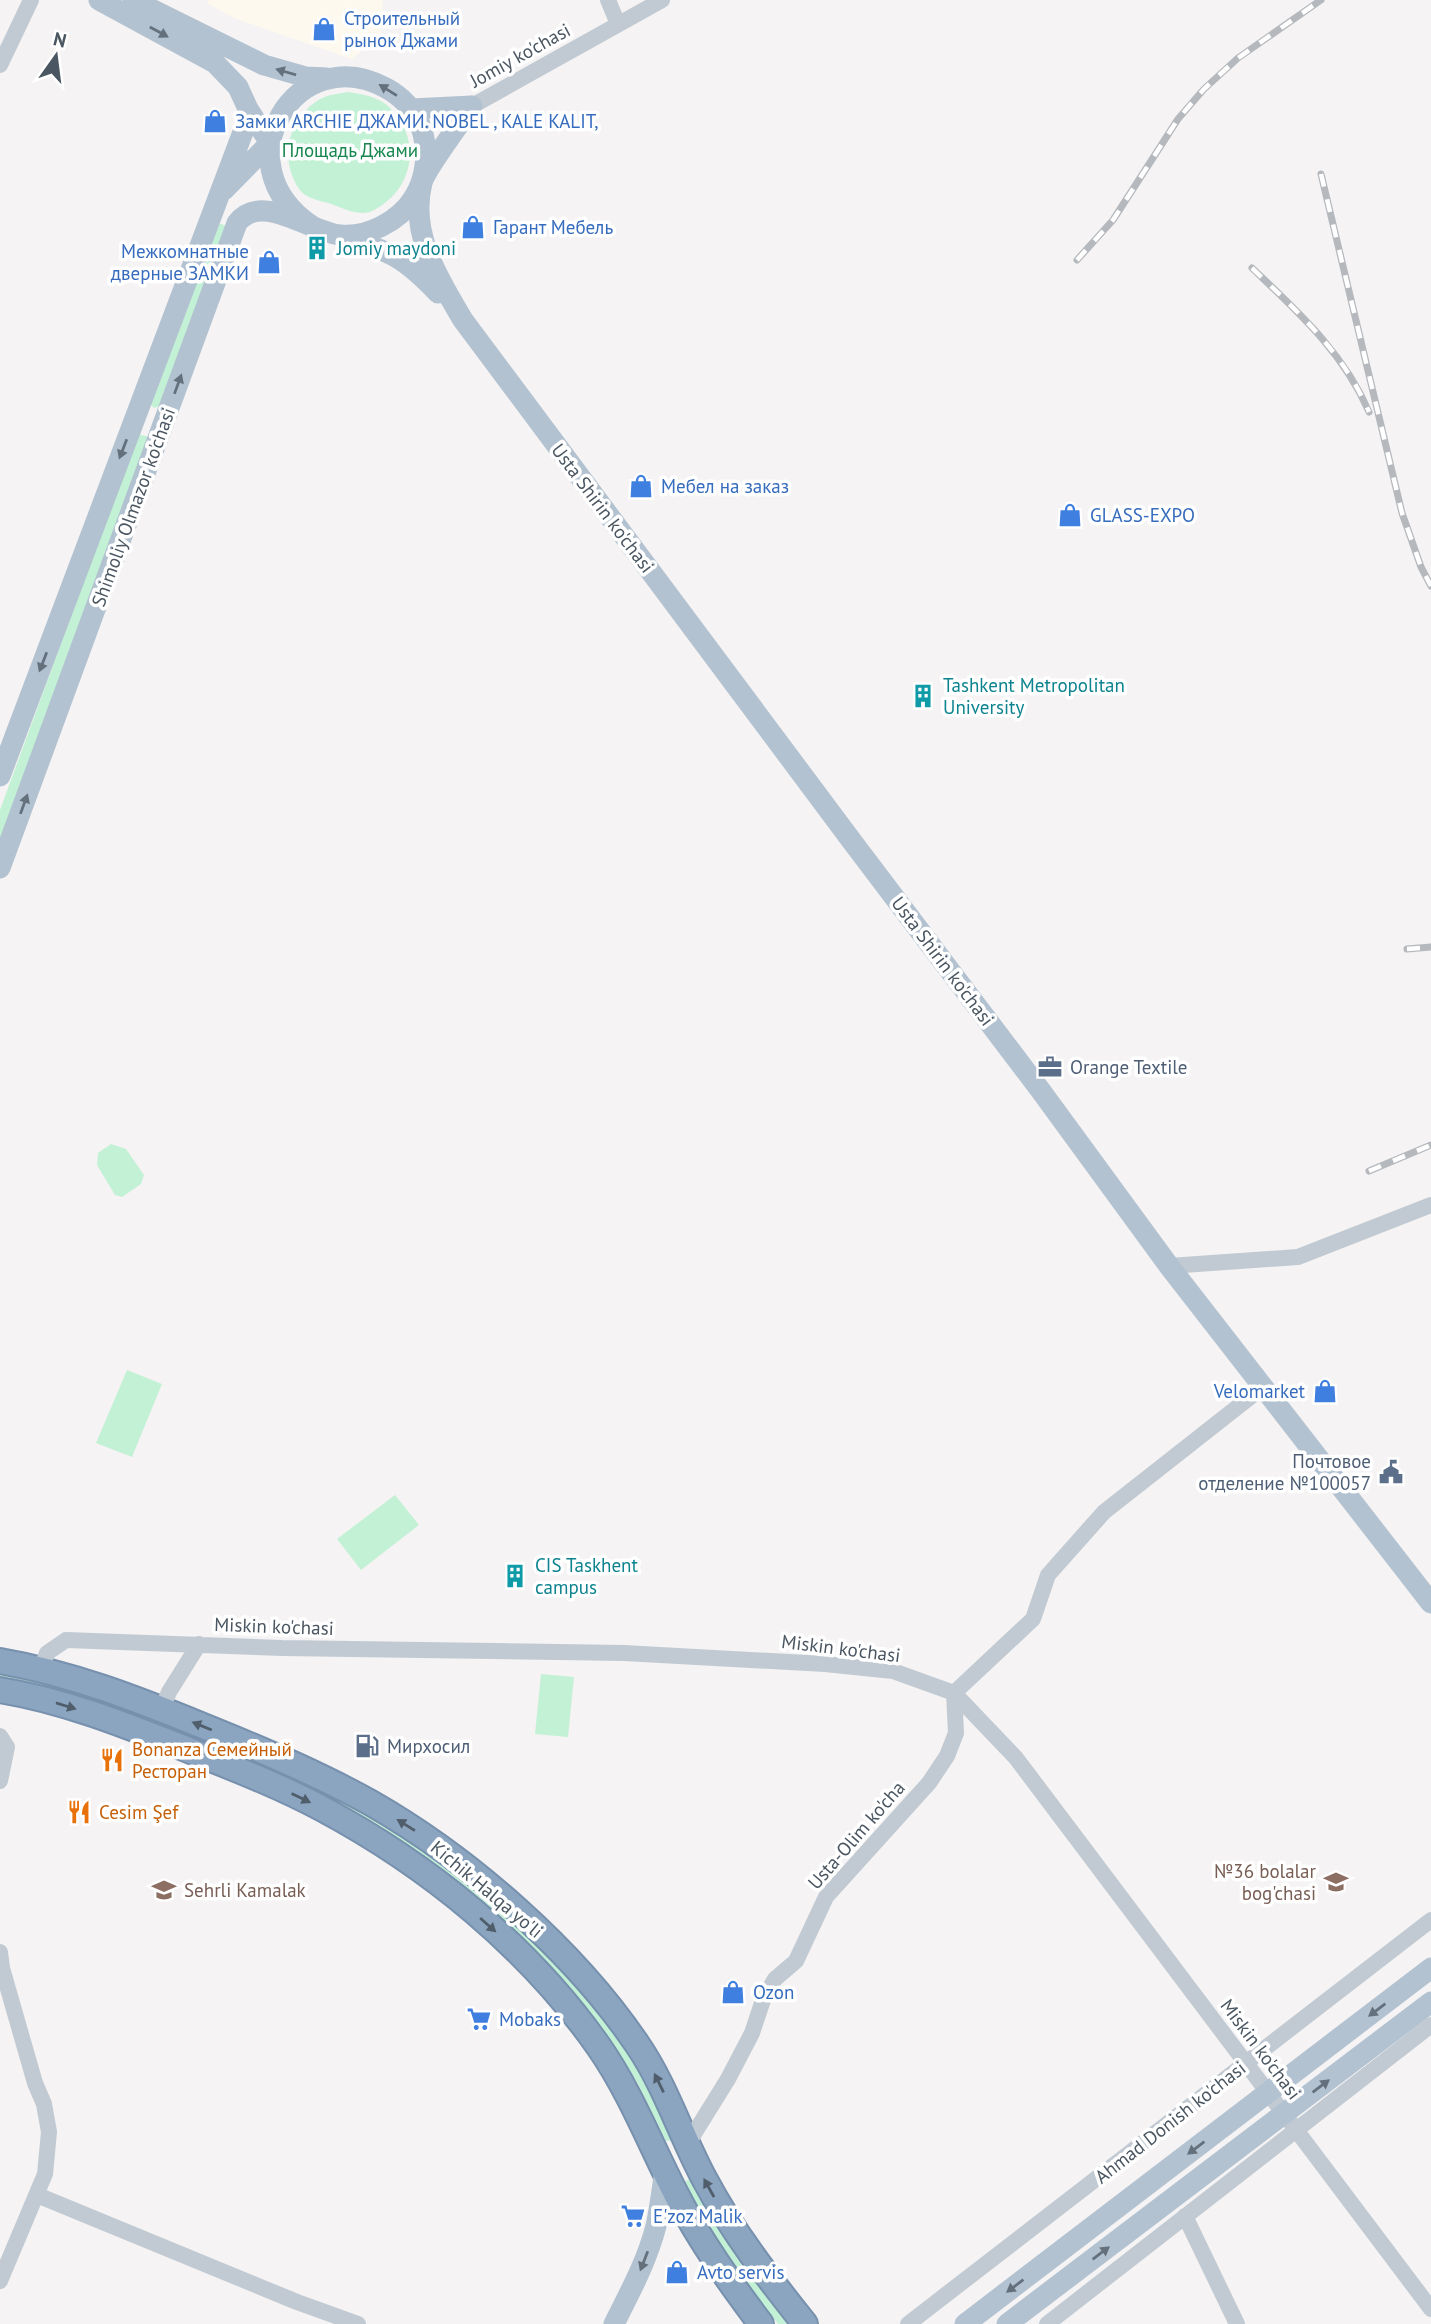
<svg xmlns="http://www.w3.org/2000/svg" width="1431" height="2324" viewBox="0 0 1431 2324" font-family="'PT Sans',sans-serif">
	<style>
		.commercial { fill: #fdf9ef }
		.green { fill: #c3f1d5 }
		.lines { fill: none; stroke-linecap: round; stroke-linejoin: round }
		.highway-casing { stroke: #7690ad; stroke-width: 28 }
		.minor { stroke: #c1cad2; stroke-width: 16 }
		.major { stroke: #b3c2d1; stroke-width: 21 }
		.highway { stroke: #8ba5c1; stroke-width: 24 }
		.rail-casing { stroke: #b5b8bd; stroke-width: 7 }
		.rail { stroke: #fff; stroke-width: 4.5; stroke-dasharray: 13; stroke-linecap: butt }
		.major-bridge { stroke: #b3c2d1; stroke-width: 21 }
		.oneway { fill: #64717d }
		.oneway2 { fill: #505e6b }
		.labels { text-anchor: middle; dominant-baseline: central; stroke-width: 7; stroke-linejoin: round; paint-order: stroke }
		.shop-label { font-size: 19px; fill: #366cbe; stroke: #fff; text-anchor: start }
		.street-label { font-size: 19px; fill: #4a5661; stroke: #fff }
		.park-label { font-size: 19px; fill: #17864f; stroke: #fff }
		.culture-label { font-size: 19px; fill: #0d838f; stroke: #fff; text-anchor: start }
		.service-label { font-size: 19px; fill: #4e5e75; stroke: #fff; text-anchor: start }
		.food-label { font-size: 19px; fill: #c56008; stroke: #fff; text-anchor: start }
		.education-label { font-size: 19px; fill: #785e54; stroke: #fff; text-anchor: end }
	</style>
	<rect width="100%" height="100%" fill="#f5f3f3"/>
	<!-- commercial -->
	<path class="commercial" d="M209 0H383L380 41 369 45 352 59 234 18 207 3Z"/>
	<!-- green -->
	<path class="green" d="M348 92C362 94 376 96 388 106 418 132 417 178 386 202 380 207 370 214 362 213 353 213 340 207 331 204 319 200 306 199 299 189 277 156 290 111 327 96 334 94 342 93 348 92Z
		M218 223 227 226 160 406 154 408 150 404Z
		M138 434 149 437 0 843V810Z
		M111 1144 126 1149 144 1175 141 1184 122 1197 115 1195 97 1165 98 1153Z
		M127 1370 162 1384 132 1457 96 1443Z
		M395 1495 419 1525 361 1570 337 1539Z
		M0 1668 118 1703 327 1790 427 1850 512 1918 584 1993 617 2036 646 2078 673 2140 666 2141 638 2084 593 2019 421 1858 0 1680Z
		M541 1674 574 1677 568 1737 535 1734Z
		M687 2180H692L792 2324H778L701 2224 683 2184Z"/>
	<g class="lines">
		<!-- highway casing -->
		<g class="highway-casing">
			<path id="highway" d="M0 1661C70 1673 137 1699 203 1726 260 1749 317 1773 371 1803 469 1859 574 1951 637 2044 666 2086 681 2136 705 2180 732 2231 769 2279 805 2324
				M0 1690C62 1700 123 1724 181 1747 228 1766 276 1784 321 1808 428 1865 529 1947 599 2047 631 2093 651 2146 677 2196 700 2241 731 2284 761 2324"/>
		</g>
		<!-- minor -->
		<path class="minor" d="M608 0 618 24
			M0 65 31 0
			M472 106 662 0
			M1169 1266 1298 1257 1431 1205
			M41 1669 47 1653 66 1640 282 1648 624 1653 825 1664 893 1671 954 1693 1016 1758 1431 2309
			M162 1709 169 1692 199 1644
			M0 1736 7 1747 0 1781
			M0 1952 2 1968 35 2083 44 2104 49 2132 45 2174 0 2281
			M687 2145 728 2079 752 2033 763 2000 775 1979 796 1961 826 1897 929 1783 947 1756 956 1733 954 1693 1033 1619 1048 1575 1104 1512 1263 1387
			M37 2195 297 2302 358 2324
			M1185 2216 1237 2324
			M908 2324 1431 1920
			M1047 2324 1431 2025"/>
		<!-- major -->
		<path class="major" d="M99 0 215 63 238 87 248 109 270 143 224 190
			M133 0 264 65 306 77 327 78
			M472 106C462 121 425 170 422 183 409 234 439 279 463 320L851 840 1041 1091 1169 1266 1431 1603
			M411 109 472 106
			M345 237C391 252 404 257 438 293
			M0 776 243 132 248 109
			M0 868 237 223C261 191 310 232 340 235 367 238 399 221 413 199 427 177 429 151 421 127 415 110 401 96 386 88 298 39 218 163 312 226
			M614 2324C630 2292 647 2261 656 2226 660 2208 662 2189 665 2171"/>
		<!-- highway -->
		<use href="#highway" class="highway"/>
		<!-- rail casing -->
		<g class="rail-casing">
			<path id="rail" d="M1321 174 1402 513 1421 567 1431 586
				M1077 260 1113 220 1178 119 1204 89 1238 58 1321 0
				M1252 268C1298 312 1344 353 1369 412
				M1407 949 1431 947
				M1369 1171 1431 1145"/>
		</g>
		<!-- rail -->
		<use href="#rail" class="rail"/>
		<!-- major-bridge -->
		<path class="major-bridge" d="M965 2324 1431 1968
			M1007 2324 1431 2002"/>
	</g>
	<!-- one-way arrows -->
	<defs><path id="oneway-solid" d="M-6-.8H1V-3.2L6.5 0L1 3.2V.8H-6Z" transform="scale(1.75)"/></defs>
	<g class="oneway">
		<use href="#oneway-solid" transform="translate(159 32) rotate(29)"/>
		<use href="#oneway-solid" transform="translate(286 72) rotate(-164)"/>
		<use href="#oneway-solid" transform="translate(388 90) rotate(-148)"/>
		<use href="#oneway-solid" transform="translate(178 384) rotate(-70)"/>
		<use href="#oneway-solid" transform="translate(123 449) rotate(111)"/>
		<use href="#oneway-solid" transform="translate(43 662) rotate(111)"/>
		<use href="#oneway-solid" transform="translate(24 804) rotate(-70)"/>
		<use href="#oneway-solid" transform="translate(1377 2010) rotate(143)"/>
		<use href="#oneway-solid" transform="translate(1321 2086) rotate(-37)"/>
		<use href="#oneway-solid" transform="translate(1196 2148) rotate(143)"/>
		<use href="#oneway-solid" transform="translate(1101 2253) rotate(-37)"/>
		<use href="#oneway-solid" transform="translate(644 2261) rotate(111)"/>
		<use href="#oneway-solid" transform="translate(1015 2286) rotate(143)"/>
	</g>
	<g class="oneway2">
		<use href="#oneway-solid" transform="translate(66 1706) rotate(17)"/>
		<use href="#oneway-solid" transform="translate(202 1726) rotate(-158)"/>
		<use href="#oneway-solid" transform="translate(301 1798) rotate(26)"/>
		<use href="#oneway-solid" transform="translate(406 1825) rotate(-148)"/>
		<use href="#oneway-solid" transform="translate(488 1925) rotate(42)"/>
		<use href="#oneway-solid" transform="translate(659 2083) rotate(-116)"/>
		<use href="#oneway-solid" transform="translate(709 2188) rotate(-119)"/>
	</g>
	<!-- icons -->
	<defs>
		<g id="shop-bare" transform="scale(1.89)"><path d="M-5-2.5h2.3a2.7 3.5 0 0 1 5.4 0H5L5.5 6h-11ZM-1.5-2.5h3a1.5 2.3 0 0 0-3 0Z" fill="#3f7fe0" stroke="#fff" stroke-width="2.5" paint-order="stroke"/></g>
		<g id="building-bare" transform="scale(1.89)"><path d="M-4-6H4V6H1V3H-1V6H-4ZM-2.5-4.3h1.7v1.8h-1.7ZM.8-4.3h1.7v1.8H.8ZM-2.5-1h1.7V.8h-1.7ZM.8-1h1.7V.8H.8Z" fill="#0f9aa8" stroke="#fff" stroke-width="2.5" paint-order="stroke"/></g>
		<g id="office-bare" transform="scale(1.89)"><path d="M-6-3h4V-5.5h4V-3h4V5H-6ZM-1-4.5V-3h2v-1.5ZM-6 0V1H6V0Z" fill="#5c6f8a" stroke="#fff" stroke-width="2.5" paint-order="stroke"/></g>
		<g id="civic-bare" transform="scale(1.89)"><path d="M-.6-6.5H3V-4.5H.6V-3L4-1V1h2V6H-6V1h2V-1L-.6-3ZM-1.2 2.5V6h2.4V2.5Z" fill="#5c6f8a" stroke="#fff" stroke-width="2.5" paint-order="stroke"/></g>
		<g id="fuel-bare" transform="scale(1.89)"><path d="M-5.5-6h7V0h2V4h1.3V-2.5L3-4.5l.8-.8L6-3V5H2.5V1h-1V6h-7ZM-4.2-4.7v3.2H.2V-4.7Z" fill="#5c6f8a" stroke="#fff" stroke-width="2.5" paint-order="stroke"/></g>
		<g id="restaurant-bare" transform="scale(1.89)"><path d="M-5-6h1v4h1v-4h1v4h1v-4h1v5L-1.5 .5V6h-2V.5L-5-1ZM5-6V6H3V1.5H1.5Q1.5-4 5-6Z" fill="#e8710a" stroke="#fff" stroke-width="2.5" paint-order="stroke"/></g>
		<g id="school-bare" transform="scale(1.89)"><path d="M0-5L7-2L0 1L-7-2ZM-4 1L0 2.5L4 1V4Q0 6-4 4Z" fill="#8d6e63" stroke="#fff" stroke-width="2.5" paint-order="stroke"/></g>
		<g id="supermarket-bare" transform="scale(1.89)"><path d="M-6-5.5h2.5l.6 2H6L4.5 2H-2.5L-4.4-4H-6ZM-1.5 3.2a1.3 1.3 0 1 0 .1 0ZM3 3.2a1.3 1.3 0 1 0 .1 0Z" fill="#3f7fe0" stroke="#fff" stroke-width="2.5" paint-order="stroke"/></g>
	</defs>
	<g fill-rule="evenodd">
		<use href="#shop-bare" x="324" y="29"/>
		<use href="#shop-bare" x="215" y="121"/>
		<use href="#shop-bare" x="473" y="227"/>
		<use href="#building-bare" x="317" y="248"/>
		<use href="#shop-bare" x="269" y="262"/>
		<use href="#shop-bare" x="641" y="486"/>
		<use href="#shop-bare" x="1070" y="515"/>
		<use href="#building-bare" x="923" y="696"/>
		<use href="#office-bare" x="1050" y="1067"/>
		<use href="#shop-bare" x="1325" y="1391"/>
		<use href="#civic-bare" x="1391" y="1472"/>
		<use href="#building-bare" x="515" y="1576"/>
		<use href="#fuel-bare" x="367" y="1746"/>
		<use href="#restaurant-bare" x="112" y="1760"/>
		<use href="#restaurant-bare" x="79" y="1812"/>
		<use href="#school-bare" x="1336" y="1882"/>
		<use href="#school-bare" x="164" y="1890"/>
		<use href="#shop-bare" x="733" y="1992"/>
		<use href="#supermarket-bare" x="479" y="2019"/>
		<use href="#supermarket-bare" x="633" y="2216"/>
		<use href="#shop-bare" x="677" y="2272"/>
	</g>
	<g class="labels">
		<!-- shop labels -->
		<g class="shop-label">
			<text x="344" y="18">Строительный<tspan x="344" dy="22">рынок Джами</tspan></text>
			<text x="235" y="121">Замки ARCHIE ДЖАМИ. NOBEL , KALE KALIT,</text>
			<text x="493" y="227">Гарант Мебель</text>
			<text x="249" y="251" text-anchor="end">Межкомнатные<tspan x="249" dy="22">дверные ЗАМКИ</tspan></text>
			<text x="661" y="486">Мебел на заказ</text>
			<text x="1090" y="515">GLASS-EXPO</text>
			<text x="1305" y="1391" text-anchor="end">Velomarket</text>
			<text x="753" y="1992">Ozon</text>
			<text x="499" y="2019">Mobaks</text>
			<text x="653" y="2216">E'zoz Malik</text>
			<text x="697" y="2272">Avto servis</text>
		</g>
		<!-- street labels -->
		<g class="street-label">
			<text transform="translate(520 55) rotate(-29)">Jomiy ko'chasi</text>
			<text transform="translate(133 507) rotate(-70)">Shimoliy Olmazor ko'chasi</text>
			<text transform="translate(603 508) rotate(53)">Usta Shirin ko'chasi</text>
			<text transform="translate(943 961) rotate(53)">Usta Shirin ko'chasi</text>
			<text transform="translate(274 1626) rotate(2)">Miskin ko'chasi</text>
			<text transform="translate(841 1648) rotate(7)">Miskin ko'chasi</text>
			<text transform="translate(856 1835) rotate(-49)">Usta-Olim ko'cha</text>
			<text transform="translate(487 1889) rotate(40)">Kichik Halqa yo'li</text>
			<text transform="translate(1261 2049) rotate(53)">Miskin ko'chasi</text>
			<text transform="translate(1170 2122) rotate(-38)">Ahmad Donish ko'chasi</text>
		</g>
		<!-- park labels -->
		<g class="park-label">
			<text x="350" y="150">Площадь Джами</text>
		</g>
		<!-- culture labels -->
		<g class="culture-label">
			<text x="337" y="248">Jomiy maydoni</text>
			<text x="943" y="685">Tashkent Metropolitan<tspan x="943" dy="22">University</tspan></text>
			<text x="535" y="1565">CIS Taskhent<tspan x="535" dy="22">campus</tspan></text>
		</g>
		<!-- service labels -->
		<g class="service-label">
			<text x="1070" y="1067">Orange Textile</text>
			<text x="1371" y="1461" text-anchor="end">Почтовое<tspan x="1371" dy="22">отделение №100057</tspan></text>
			<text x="387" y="1746">Мирхосил</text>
		</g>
		<!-- food labels -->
		<g class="food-label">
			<text x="132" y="1749">Bonanza Семейный<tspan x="132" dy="22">Ресторан</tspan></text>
			<text x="99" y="1812">Cesim Şef</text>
		</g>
		<!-- education labels -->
		<g class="education-label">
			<text x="1316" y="1871">№36 bolalar<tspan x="1316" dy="22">bog'chasi</tspan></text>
			<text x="184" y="1890" text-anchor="start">Sehrli Kamalak</text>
		</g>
	</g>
	<!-- north arrow -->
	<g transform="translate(56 56) rotate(14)" stroke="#ffffff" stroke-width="5" paint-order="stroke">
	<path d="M0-5L12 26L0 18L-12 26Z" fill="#4a5661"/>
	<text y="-10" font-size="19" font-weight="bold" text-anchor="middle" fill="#4a5661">N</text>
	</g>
</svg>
